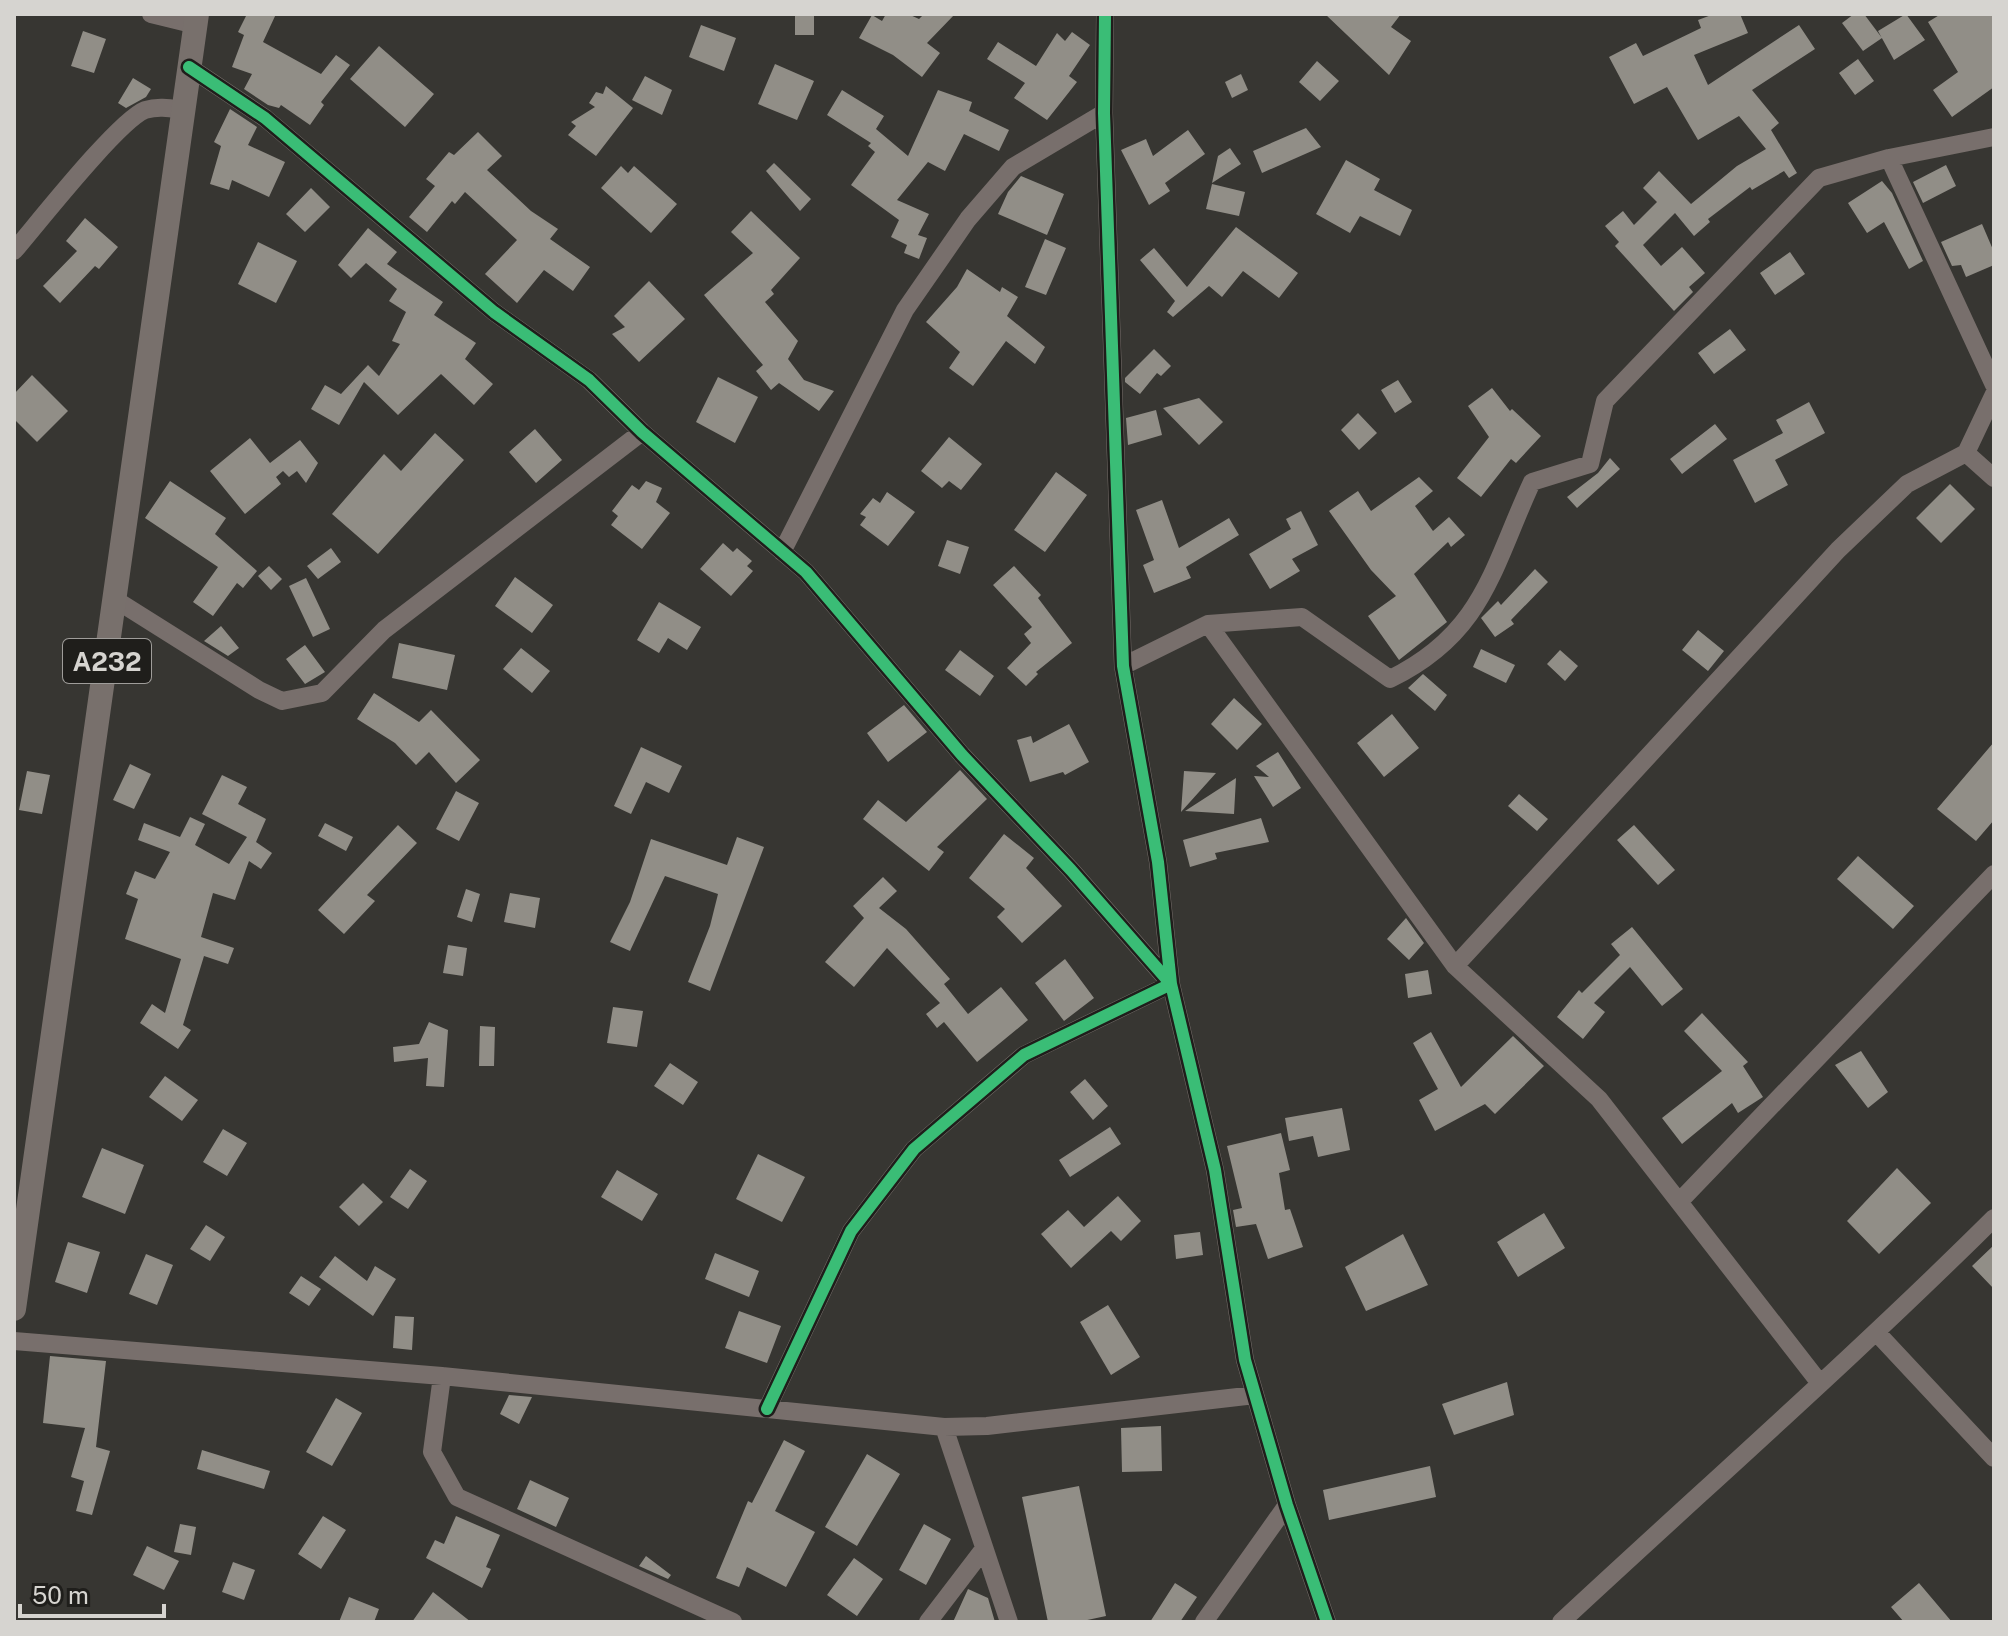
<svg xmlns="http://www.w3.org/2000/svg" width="2008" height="1636" viewBox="0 0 2008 1636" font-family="'Public Sans',sans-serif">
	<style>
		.building { fill: #918e87 }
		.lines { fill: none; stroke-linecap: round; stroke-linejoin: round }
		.minor { stroke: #786f6c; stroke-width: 18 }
		.major { stroke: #78706c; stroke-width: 24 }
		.cycleway-casing { stroke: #1f1e1b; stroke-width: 17 }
		.cycleway { stroke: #3abd76; stroke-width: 12 }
		.labels { text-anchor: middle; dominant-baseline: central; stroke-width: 8; stroke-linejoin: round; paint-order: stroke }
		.shield { fill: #1f1e1b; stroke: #9f9d9a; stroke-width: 2 }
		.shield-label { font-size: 26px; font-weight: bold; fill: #d6d4d0 }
	</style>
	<rect width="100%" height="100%" fill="#373632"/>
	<!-- building -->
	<path class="building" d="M247 14H276L263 42 321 74 336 55 350 65 321 102 324 105 310 125 281 105 279 108 268 105 244 89 252 74 232 67 244 35 238 32Z
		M795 14H814V35H795Z
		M886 14H908L919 19 924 14H955L927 43 940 53 922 77 893 55 859 38 872 15 882 21Z
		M1325 14H1401L1391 27 1411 41 1389 75Z
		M1714 14H1740L1748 33 1694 55 1708 85 1799 25 1815 49 1752 90 1779 123 1771 130 1797 173 1789 178 1784 171 1752 190 1750 187 1708 219 1710 222 1694 236 1675 213 1643 245 1661 266 1682 247 1705 273 1689 287 1693 292 1674 311 1615 246 1619 242 1605 226 1623 211 1634 225 1657 202 1643 188 1659 171 1691 204 1737 166 1766 149 1739 116 1698 140 1667 87 1634 104 1609 57 1636 43 1643 56 1701 28 1698 20Z
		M1854 14H1864L1882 38 1863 51 1842 23Z
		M1906 14 1925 40 1894 60 1878 31Z
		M1941 14H1994V87L1952 117 1933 90 1958 72 1928 22Z
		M701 25 736 38 724 71 689 57Z
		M83 31 106 39 94 73 71 66Z
		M1072 32 1090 45 1069 76 1077 82 1047 120 1014 98 1025 83 987 59 998 42 1036 66 1057 33 1065 41Z
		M379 46 434 94 405 127 350 79Z
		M1858 59 1874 81 1855 95 1839 73Z
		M1317 61 1339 81 1320 101 1299 82Z
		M775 64 814 81 797 120 758 104Z
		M1241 74 1248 90 1232 98 1225 82Z
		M645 76 672 90 662 115 632 100Z
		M133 78 151 89 146 97 126 108 118 103Z
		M606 86 633 108 596 156 568 135 576 126 571 122 595 107 589 103 596 92 603 94Z
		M842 90 884 116 876 129 908 156 938 90 972 102 969 111 1009 130 999 151 964 134 945 171 928 162 897 200 929 214 918 235 927 238 919 259 904 253 907 245 891 237 899 220 851 185 875 152 868 146 871 143 827 115Z
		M230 109 257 127 248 145 285 162 269 197 232 180 229 190 210 184 221 146 214 142Z
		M1306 128 1321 147 1262 173 1253 151Z
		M1188 130 1205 154 1165 183 1170 191 1149 205 1121 150 1146 139 1153 156Z
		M478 132 502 156 487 170 531 211 558 229 550 239 590 267 573 291 544 270 517 303 485 274 517 240 465 192 455 204 452 201 427 232 409 217 435 186 426 179 449 152 454 155Z
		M1230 148 1241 164 1212 183 1218 156Z
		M1346 160 1380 179 1374 190 1412 210 1400 236 1360 216 1350 233 1316 214Z
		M774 163 811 199 800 211 766 171Z
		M1946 165 1956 186 1923 203 1913 182Z
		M621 166 628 173 634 166 677 204 651 233 601 188Z
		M1021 176 1064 194 1047 235 998 214 1008 192Z
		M1882 181 1892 193 1923 261 1909 269 1884 222 1867 233 1848 203Z
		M1212 184 1245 192 1239 216 1206 209Z
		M311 188 330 207 305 232 286 214Z
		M751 211 800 258 771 290 774 294 765 302 798 341 788 359 804 380 834 391 819 411 779 383 771 390 756 371 763 365 704 295 753 253 731 232Z
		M85 218 118 247 99 269 95 266 60 303 43 286 77 251 66 241Z
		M1982 224 1994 252V265L1966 277 1961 265 1952 266 1941 242Z
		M1236 227 1298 273 1279 298 1243 271 1222 297 1209 286 1173 317 1167 312 1175 301 1140 260 1154 248 1187 287Z
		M368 228 397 252 387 264 443 302 434 315 476 343 465 359 493 384 474 405 441 374 398 415 364 382 339 425 311 409 325 385 341 394 368 365 379 376 400 344 392 341 406 312 389 301 397 289 366 263 351 278 338 265Z
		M1045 239 1066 248 1046 295 1025 287Z
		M258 242 297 261 276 303 238 284Z
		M1790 252 1805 274 1775 295 1760 273Z
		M967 269 1000 292 1002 287 1018 297 1007 316 1045 347 1035 364 1006 341 973 386 949 368 960 352 926 322 957 287Z
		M649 281 685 319 639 362 612 334 625 327 614 316Z
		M1730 329 1746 350 1714 374 1698 353Z
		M1154 349 1171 366 1161 376 1157 373 1140 394 1125 382V378Z
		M32 375 68 411 37 442 14 419V394Z
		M718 377 758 397 735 443 696 422Z
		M1398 380 1412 402 1395 413 1381 390Z
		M1492 388 1510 411 1512 409 1541 436 1516 463 1511 459 1481 497 1457 478 1489 437 1468 406Z
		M1199 398 1223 422 1199 445 1163 408Z
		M1809 402 1825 433 1775 460 1788 485 1755 503 1733 460 1783 433 1776 420Z
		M1156 410 1162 435 1128 445 1126 418Z
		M1358 413 1377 433 1359 450 1341 430Z
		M1715 424 1727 439 1682 474 1670 459Z
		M535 429 562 460 536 483 509 452Z
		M435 433 464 460 378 554 332 514 384 454 401 471Z
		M949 437 982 464 961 490 949 481 942 488 921 471Z
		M250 438 270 463 300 440 318 463 306 483 297 471 289 477 283 471 276 477 281 484 245 514 210 471Z
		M1610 458 1620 469 1577 508 1567 497 1598 473Z
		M1056 472 1087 495 1045 552 1014 530Z
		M1419 477 1433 491 1415 506 1433 531 1449 517 1465 535 1451 547 1448 542 1414 574 1447 622 1399 660 1368 616 1396 596 1371 570 1329 511 1358 491 1371 511Z
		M170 481 226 518 215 534 257 571 243 588 237 583 213 616 193 602 218 567 145 518Z
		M646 481 662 488 656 502 670 513 642 549 611 525 618 516 612 511 632 485 639 490Z
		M1950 484 1975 509 1941 543 1916 518Z
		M887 492 915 512 888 546 860 525 866 517 860 514 873 498 880 503Z
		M1162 500 1179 548 1229 518 1239 535 1186 567 1191 578 1154 593 1143 565 1154 560 1136 510Z
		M1301 511 1318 545 1292 559 1300 571 1270 589 1249 554 1291 529 1286 519Z
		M947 540 969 547 960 574 938 566Z
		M723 543 733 552 737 548 752 561 747 566 753 571 731 596 700 569Z
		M331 548 341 562 318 579 307 566Z
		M269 566 282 579 271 590 258 576Z
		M1014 566 1041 595 1038 598 1072 643 1036 672 1038 674 1026 686 1007 668 1031 643 1024 634 1032 627 993 585Z
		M1535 569 1548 582 1511 620 1514 624 1495 637 1481 618 1498 601 1501 605Z
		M515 577 553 605 532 633 495 606Z
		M306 578 330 629 313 637 289 586Z
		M659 602 701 627 687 650 668 638 659 653 637 640Z
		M221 626 239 648 228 656 204 641Z
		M1698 630 1724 651 1708 671 1682 650Z
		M399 643 455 655 447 690 392 678Z
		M305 645 325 672 305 684 286 659Z
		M521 648 550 671 532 693 503 669Z
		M1481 649 1515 665 1506 683 1473 667Z
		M960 650 994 676 980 696 945 670Z
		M1560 650 1578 666 1565 681 1547 664Z
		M1423 674 1447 695 1435 711 1408 688Z
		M374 693 419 722 431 710 480 760 456 783 429 752 416 765 395 743 357 719Z
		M1234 698 1262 724 1237 750 1211 724Z
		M904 705 927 732 888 762 867 733Z
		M1392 714 1419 748 1384 777 1357 743Z
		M1069 724 1089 762 1065 775 1063 772 1030 782 1017 740 1031 736 1033 743Z
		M1994 742V820L1976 841 1937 809Z
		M641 747 682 766 669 793 646 782 631 814 614 806Z
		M1278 752 1301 788 1273 807 1254 776 1269 777 1256 766Z
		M130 764 151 774 134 809 113 800Z
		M960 770 987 799 937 847 944 852 929 871 863 819 878 800 906 822Z
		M27 771 50 775 42 814 19 810Z
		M1184 771 1216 773 1181 812Z
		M222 775 247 787 238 804 266 819 256 842 272 853 261 869 249 861 235 900 213 893 201 937 234 948 228 964 204 956 183 1025 191 1030 178 1049 140 1023 152 1004 165 1013 181 959 125 939 138 899 126 894 135 871 155 879 170 852 138 840 144 823 180 837 190 817 205 824 195 845 229 864 247 837 202 814Z
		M1236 778 1234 814 1185 811Z
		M456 791 479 803 459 841 436 829Z
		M1519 794 1548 819 1537 831 1508 806Z
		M1261 818 1269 842 1215 853 1217 859 1190 867 1183 840Z
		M325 823 353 837 346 851 318 836Z
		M398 825 417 843 367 895 375 901 344 934 318 910Z
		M1634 825 1675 870 1658 885 1617 840Z
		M1004 834 1034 858 1026 868 1062 906 1022 943 997 917 1005 909 969 878Z
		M737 837 764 847 710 991 688 982 710 926 718 894 665 876 630 951 610 942 630 902 651 839 727 865Z
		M1858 856 1914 906 1893 929 1837 879Z
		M883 877 897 891 879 908 906 929 950 979 944 984 968 1014 1001 987 1028 1020 977 1062 944 1022 937 1028 926 1014 940 1003 887 948 854 987 825 962 864 918 853 906Z
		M466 889 480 894 472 922 457 917Z
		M510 893 540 898 535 928 504 922Z
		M1406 918 1424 943 1409 960 1387 939Z
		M1632 927 1683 989 1662 1006 1630 967 1594 1003 1605 1012 1583 1039 1557 1017 1579 990 1582 993 1620 955 1611 944Z
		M448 945 467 948 463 976 443 973Z
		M1065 959 1094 998 1064 1021 1035 983Z
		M1428 970 1432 994 1408 998 1405 974Z
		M613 1007 643 1011 637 1047 607 1043Z
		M1702 1013 1748 1062 1743 1066 1763 1097 1738 1113 1732 1103 1682 1144 1662 1118 1722 1071 1684 1031Z
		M429 1022 448 1030 444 1087 426 1086 428 1058 394 1062 393 1047 419 1044Z
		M480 1026 495 1027 494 1066H479Z
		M1431 1032 1461 1087 1513 1036 1544 1066 1495 1114 1485 1104 1435 1131 1419 1100 1438 1089 1413 1043Z
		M1861 1051 1888 1092 1868 1108 1835 1065Z
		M670 1063 698 1082 683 1105 654 1086Z
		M165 1076 198 1100 182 1121 149 1097Z
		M1085 1079 1108 1106 1093 1120 1070 1092Z
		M1342 1108 1350 1150 1318 1157 1313 1136 1289 1141 1285 1118Z
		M1110 1127 1121 1144 1070 1177 1059 1160Z
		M223 1129 247 1143 227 1176 203 1162Z
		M1281 1133 1290 1170 1279 1173 1285 1210 1290 1209 1303 1247 1268 1259 1256 1224 1236 1227 1233 1210 1242 1208 1227 1146Z
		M102 1148 144 1165 125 1214 82 1197Z
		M758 1154 805 1177 782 1222 736 1199Z
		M1897 1168 1931 1203 1879 1254 1847 1221Z
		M410 1169 427 1181 408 1209 390 1197Z
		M617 1170 658 1194 642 1221 601 1197Z
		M363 1183 383 1202 359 1226 339 1207Z
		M1118 1196 1141 1221 1121 1241 1111 1231 1071 1268 1041 1234 1068 1210 1084 1227Z
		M1544 1213 1565 1248 1518 1277 1497 1242Z
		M206 1225 225 1237 210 1261 190 1249Z
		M1200 1232 1203 1255 1176 1259 1174 1235Z
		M1403 1234 1428 1285 1366 1311 1345 1267Z
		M68 1242 100 1252 87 1293 55 1282Z
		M1994 1245V1289L1972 1266Z
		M715 1253 759 1271 749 1297 705 1279Z
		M146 1254 173 1265 157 1305 129 1294Z
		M335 1256 367 1281 375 1266 396 1279 373 1316 319 1277Z
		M301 1276 321 1289 309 1306 289 1293Z
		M1108 1305 1140 1357 1111 1375 1080 1322Z
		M739 1311 781 1326 767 1363 725 1348Z
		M395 1316 414 1317 412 1350 393 1348Z
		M50 1356 106 1361 96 1447 110 1451 92 1515 76 1511 84 1481 71 1477 85 1428 43 1423Z
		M1507 1382 1514 1415 1454 1435 1442 1404Z
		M509 1395 532 1397 519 1424 500 1414Z
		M336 1398 362 1413 332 1466 306 1452Z
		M1161 1426 1162 1471 1122 1472 1121 1428Z
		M784 1440 805 1451 775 1511 815 1532 786 1587 747 1567 739 1587 716 1578 748 1501 752 1503Z
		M202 1450 270 1471 264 1489 197 1469Z
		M867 1454 900 1474 857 1546 825 1527Z
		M1430 1466 1436 1497 1329 1520 1323 1490Z
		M530 1480 569 1498 556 1527 517 1509Z
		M1079 1486 1106 1616 1078 1622H1048L1022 1497Z
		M323 1516 346 1530 321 1569 298 1554Z
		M456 1516 500 1535 486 1567 491 1569 482 1588 426 1558 435 1540 444 1544Z
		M180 1524 196 1527 191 1555 174 1552Z
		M924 1524 951 1539 926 1585 899 1570Z
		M147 1546 179 1561 164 1590 133 1575Z
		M646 1556 671 1575 668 1579 639 1566Z
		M854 1558 883 1579 857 1616 827 1595Z
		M233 1562 255 1570 244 1600 222 1592Z
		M1175 1583 1197 1597 1180 1622H1150Z
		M1919 1583 1952 1622H1904L1891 1607Z
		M968 1589 988 1598 995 1622H953Z
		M433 1592 471 1622H412Z
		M349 1597 379 1609 374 1622H339Z"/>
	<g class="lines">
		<!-- minor -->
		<path class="minor" d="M151 14 196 25
			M1105 14 1104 113 1123 666 1158 862 1171 984 1215 1170 1245 1360 1287 1505 1327 1622
			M189 67 265 118 494 312 589 380 642 432 806 572 962 755 1071 870 1171 984 1024 1055 914 1149 851 1231 767 1409
			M1889 158 1994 385
			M14 251C38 223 118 121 145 110 158 106 169 108 182 110
			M1966 453 1994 394
			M782 552 905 310 968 219 1013 167 1104 113
			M116 600 259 690 282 701 322 693 384 630 642 432
			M1208 624 1455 966 1599 1099 1819 1382
			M1123 666 1208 624 1302 617 1390 679C1484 633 1492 568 1532 482L1590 464 1605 401 1819 178 1889 158 1994 137
			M1455 966 1838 550 1907 484 1966 453 1994 478
			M1679 1202 1994 874
			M1878 1334 1994 1458
			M14 1341 442 1376 944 1427 987 1426 1255 1395
			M442 1376 432 1452 457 1497 733 1622
			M944 1427 1009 1622
			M928 1622 983 1550
			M1204 1622 1287 1505
			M1561 1622C1705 1488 1854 1357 1994 1218"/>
		<!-- major -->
		<path class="major" d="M14 1309 197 14"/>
		<!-- cycleway casing -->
		<g class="cycleway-casing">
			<path id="cycleway" d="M1105 14 1104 113 1123 666 1158 862 1171 984 1215 1170 1245 1360 1287 1505 1327 1622
				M189 67 265 118 494 312 589 380 642 432 806 572 962 755 1071 870 1171 984 1024 1055 914 1149 851 1231 767 1409"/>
		</g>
		<!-- cycleway -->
		<use href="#cycleway" class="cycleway"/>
	</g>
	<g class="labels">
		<!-- shield labels -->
		<rect class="shield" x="63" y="639" width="88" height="44" rx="6"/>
		<g class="shield-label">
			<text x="107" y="661">A232</text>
		</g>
	</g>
	<!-- border -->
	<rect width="2008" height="1636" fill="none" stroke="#d6d4d0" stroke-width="32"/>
	<!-- scale -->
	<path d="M20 1604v12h144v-12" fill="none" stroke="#d6d4d0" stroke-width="4"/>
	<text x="32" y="1604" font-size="24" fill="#d6d4d0" stroke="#1f1e1b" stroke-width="6" paint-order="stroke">50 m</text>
</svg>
